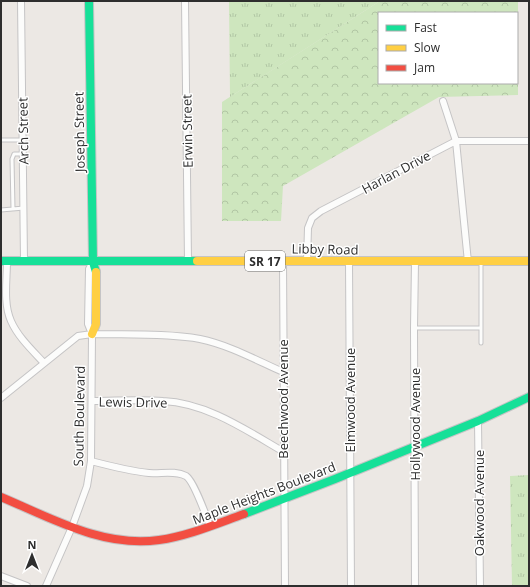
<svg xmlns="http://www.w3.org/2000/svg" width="530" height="587" viewBox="0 0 530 587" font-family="'Open Sans',sans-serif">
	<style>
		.forest { fill: url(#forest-crowns); fill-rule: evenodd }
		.park { fill: url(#park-tufts) }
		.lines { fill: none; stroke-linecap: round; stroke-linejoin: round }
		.lane-casing { stroke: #c5c4c5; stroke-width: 5 }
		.street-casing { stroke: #c5c4c5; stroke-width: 8 }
		.fast-casing { stroke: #c5c4c5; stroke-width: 10 }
		.slow-casing { stroke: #c5c4c5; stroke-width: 10 }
		.jam-casing { stroke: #c5c4c5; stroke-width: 10 }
		.lane { stroke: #fcfcfb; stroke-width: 3 }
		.street { stroke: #fcfcfb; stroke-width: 6 }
		.fast { stroke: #16e098; stroke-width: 8 }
		.slow { stroke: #ffcf43; stroke-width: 8 }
		.jam { stroke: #f24e42; stroke-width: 8 }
		.labels { text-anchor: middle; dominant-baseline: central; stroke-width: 3; stroke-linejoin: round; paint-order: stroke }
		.shield { fill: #fff; stroke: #6d6d6d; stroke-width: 1 }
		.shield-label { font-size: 12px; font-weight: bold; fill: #2e2e2e }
		.street-label { font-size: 13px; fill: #2e2e2e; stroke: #fff }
	</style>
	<defs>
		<pattern id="forest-crowns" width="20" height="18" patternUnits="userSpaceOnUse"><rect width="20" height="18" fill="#cee6be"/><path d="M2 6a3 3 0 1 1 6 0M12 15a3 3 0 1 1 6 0" fill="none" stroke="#b1c6a4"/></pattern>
		<pattern id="park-tufts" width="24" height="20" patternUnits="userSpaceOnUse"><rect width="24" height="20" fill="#cee6be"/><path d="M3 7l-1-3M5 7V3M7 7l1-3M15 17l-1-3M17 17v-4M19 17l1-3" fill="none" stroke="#b1c6a4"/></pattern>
	</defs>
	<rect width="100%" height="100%" fill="#ece8e4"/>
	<!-- forest -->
	<path class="forest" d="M380 1H518V95L439 97 283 186 281 221H222V102ZM379 13H517V83H379Z"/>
	<!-- park -->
	<path class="park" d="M229 1H380L230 97Z
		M529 475V586H512L510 476Z"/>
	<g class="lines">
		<!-- lane casing -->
		<g class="lane-casing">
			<path id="lane" d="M1 140H23
				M13 209 12 159 14 154H23
				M1 210 24 208
				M481 263V343
				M414 328H481"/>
		</g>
		<!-- street casing -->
		<g class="street-casing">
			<path id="street" d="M21 1 24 261
				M185 1 188 261
				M443 101 456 141 468 262
				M7 261C7 280 3 303 11 321 18 337 32 350 44 363
				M283 261 285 586
				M307 261 308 228 312 218 321 211 456 141H529
				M349 262 351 586
				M1 398 78 336 92 334C127 335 165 333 200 339 229 345 256 360 283 372
				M92 401C115 401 139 399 163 401 207 403 246 430 284 452
				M478 421 480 586
				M91 461C110 466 129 471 149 473 161 474 175 470 186 476 194 481 206 516 210 526
				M1 576 27 586
				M46 586 72 527 87 486 91 461 92 334 88 324 89 269 93 262
				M415 586 414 328 415 262"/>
		</g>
		<!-- fast casing -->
		<g class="fast-casing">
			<path id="fast" d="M89 1 93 262 96 272
				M1 261H197
				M244 514 335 479 478 421 529 397"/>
		</g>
		<!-- slow casing -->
		<g class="slow-casing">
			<path id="slow" d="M197 261H529
				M92 334 96 324V272"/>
		</g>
		<!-- jam casing -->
		<g class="jam-casing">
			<path id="jam" d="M1 497C51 518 103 548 159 540 188 536 216 524 244 514"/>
		</g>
		<!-- lane -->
		<use href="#lane" class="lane"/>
		<!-- street -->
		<use href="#street" class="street"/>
		<!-- fast -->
		<use href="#fast" class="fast"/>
		<!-- slow -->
		<use href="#slow" class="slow"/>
		<!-- jam -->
		<use href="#jam" class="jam"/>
	</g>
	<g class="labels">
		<!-- shield labels -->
		<rect class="shield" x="245" y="251" width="40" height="20" rx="3"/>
		<g class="shield-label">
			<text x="265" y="261">SR 17</text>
		</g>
		<!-- street labels -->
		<g class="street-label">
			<text transform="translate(23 131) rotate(-91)">Arch Street</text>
			<text transform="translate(187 131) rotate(-91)">Erwin Street</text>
			<text transform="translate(79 132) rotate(-91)">Joseph Street</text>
			<text transform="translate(396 172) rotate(-28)">Harlan Drive</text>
			<text transform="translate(325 249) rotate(1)">Libby Road</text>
			<text transform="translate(283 399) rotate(-90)">Beechwood Avenue</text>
			<text transform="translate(350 400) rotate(-90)">Elmwood Avenue</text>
			<text transform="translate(133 402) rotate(1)">Lewis Drive</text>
			<text transform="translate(79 416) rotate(-89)">South Boulevard</text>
			<text transform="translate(415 424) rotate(-90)">Hollywood Avenue</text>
			<text transform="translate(264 493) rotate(-21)">Maple Heights Boulevard</text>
			<text transform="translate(479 503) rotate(-90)">Oakwood Avenue</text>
		</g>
	</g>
	<!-- border -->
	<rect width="530" height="587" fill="none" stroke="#2e2e2e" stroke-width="4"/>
	<!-- legend -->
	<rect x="378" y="12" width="140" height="72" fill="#ffffff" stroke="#ababab"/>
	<rect x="386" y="25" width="20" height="6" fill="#16e098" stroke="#ababab"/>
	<text x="414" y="32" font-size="12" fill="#2e2e2e">Fast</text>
	<rect x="386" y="45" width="20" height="6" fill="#ffcf43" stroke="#ababab"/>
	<text x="414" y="52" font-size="12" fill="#2e2e2e">Slow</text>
	<rect x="386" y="65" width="20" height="6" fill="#f24e42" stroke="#ababab"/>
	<text x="414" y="72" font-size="12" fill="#2e2e2e">Jam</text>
	<!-- north arrow -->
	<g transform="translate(32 555)" stroke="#ffffff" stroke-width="3" paint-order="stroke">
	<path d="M0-3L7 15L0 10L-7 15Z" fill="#2e2e2e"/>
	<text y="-6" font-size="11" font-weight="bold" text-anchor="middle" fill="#2e2e2e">N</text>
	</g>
</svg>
